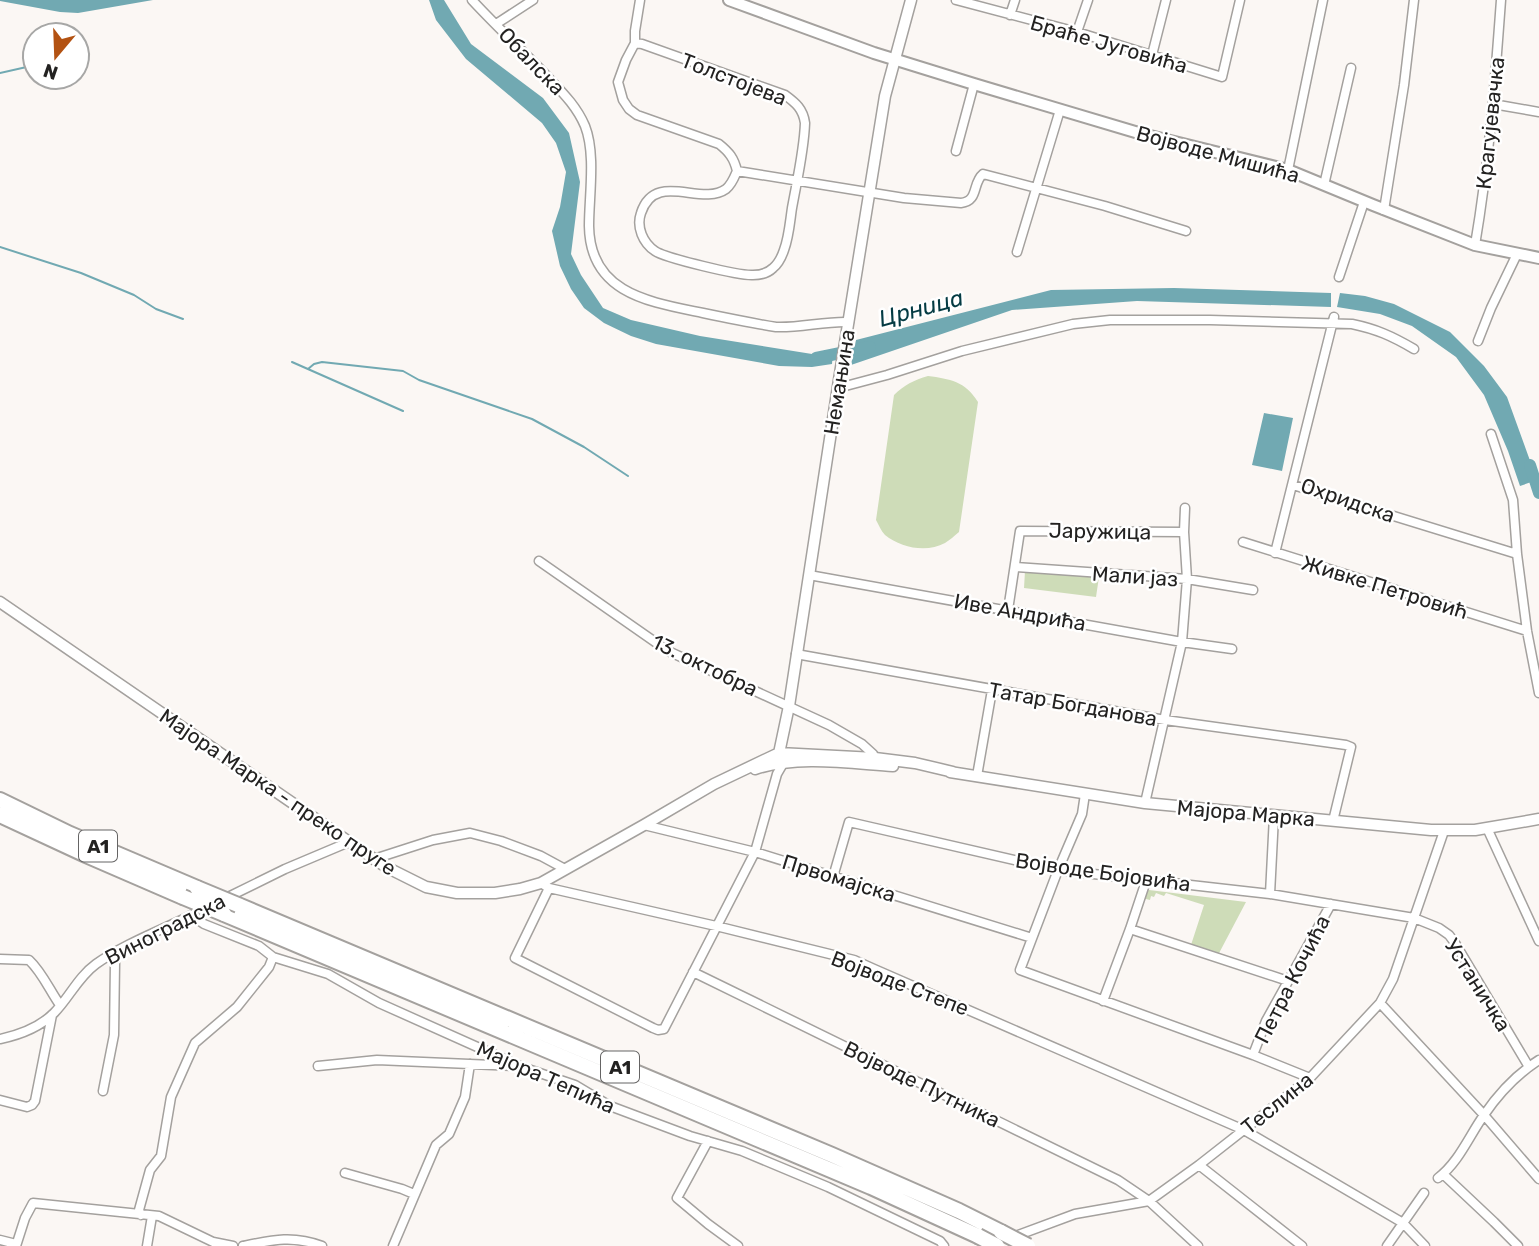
<svg xmlns="http://www.w3.org/2000/svg" width="1539" height="1246" viewBox="0 0 1539 1246" font-family="Rubik,sans-serif">
	<style>
		.green { fill: #cedcb8 }
		.water { fill: #71a9b2 }
		.lines { fill: none; stroke-linecap: round; stroke-linejoin: round }
		.stream { stroke: #71a9b2; stroke-width: 2 }
		.river { stroke: #71a9b2; stroke-width: 12 }
		.minor-casing { stroke: #a4a19e; stroke-width: 11 }
		.tertiary-casing { stroke: #a4a19e; stroke-width: 13 }
		.secondary-casing { stroke: #a4a19e; stroke-width: 14 }
		.motorway-casing { stroke: #a4a19e; stroke-width: 18 }
		.minor { stroke: #fff; stroke-width: 8 }
		.tertiary { stroke: #fff; stroke-width: 10 }
		.secondary { stroke: #fff; stroke-width: 10 }
		.motorway { stroke: #fff; stroke-width: 14 }
		.motorway-bridge-casing { stroke: #a4a19e; stroke-width: 18; stroke-linecap: butt }
		.motorway-bridge { stroke: #fff; stroke-width: 14 }
		.labels { text-anchor: middle; dominant-baseline: central; stroke-width: 5; stroke-linejoin: round; paint-order: stroke }
		.shield { fill: #fff; stroke: #656464; stroke-width: 2 }
		.shield-label { font-size: 19px; font-weight: bold; fill: #232221 }
		.street-label { font-size: 21px; fill: #232221; stroke: #fff }
		.water-label { font-size: 23px; font-style: italic; fill: #043b43; stroke: #fff }
	</style>
	<rect width="100%" height="100%" fill="#fbf7f4"/>
	<!-- green -->
	<path class="green" d="M928 376C950 379 965 381 978 402L959 532C954 536 950 540 945 543 927 553 901 548 885 535 881 531 879 525 876 520L894 395C904 385 914 380 928 376Z
		M1025 571 1099 577 1096 597 1024 588Z
		M1149 890 1246 902 1217 957 1190 948 1204 905 1166 893 1164 896 1156 893 1154 897 1151 896 1150 900 1142 898 1143 894Z"/>
	<!-- water -->
	<path class="water" d="M0 0H153L78 13 60 12 0 1Z
		M429 0H444L471 44 543 98 569 133 580 182 571 254 581 275 603 308 631 320 700 336 812 354 833 351 832 364 812 367 779 366 656 344 631 336 604 323 584 308 571 289 560 266 552 231 560 207 566 172 556 143 542 123 466 59 436 20Z
		M1174 288 1331 293V307L1137 301 1012 310 851 365 856 340 1051 290Z
		M1340 293 1365 296 1394 304 1450 332 1484 366 1507 397 1537 480 1520 486 1508 451 1484 395 1456 357 1412 326 1380 314 1337 307Z
		M1264 413 1293 418 1282 471 1252 465Z"/>
	<g class="lines">
		<!-- stream -->
		<path class="stream" d="M0 73 31 66
			M0 247 81 273 134 295 156 309 183 319
			M292 362 403 411
			M308 369 314 364 322 362 403 371 419 380 532 419 584 447 628 476"/>
		<!-- river -->
		<path class="river" d="M816 358 870 347
			M1530 465 1539 493"/>
		<!-- minor casing -->
		<g class="minor-casing">
			<path id="minor" d="M472 0C496 26 522 50 546 75 561 91 576 105 585 126 596 154 589 196 589 226 590 294 650 302 703 313 727 318 751 323 776 327 801 328 824 321 849 322
				M640 0 635 31V43L626 60 618 82 623 100 629 109 637 115 719 144C729 152 734 158 737 171
				M956 0 1077 32 1222 77 1240 0
				M1010 15 1015 0
				M496 24 533 0
				M1077 32 1088 0
				M635 43 642 44 785 95C796 103 803 109 805 123 804 151 797 180 792 208 790 221 789 237 784 250 782 256 778 264 773 268 768 273 760 275 753 275 740 276 665 258 655 251 643 243 636 227 641 213 655 170 701 207 726 189 732 184 734 178 737 171
				M1152 55 1166 0
				M1493 104 1539 112
				M956 151 974 84
				M1288 170 1323 0
				M737 171 904 198 961 203C979 201 972 183 983 174L1105 206 1186 231
				M1324 185 1351 68
				M1384 210 1404 85 1414 0
				M1475 245C1489 163 1495 82 1501 0
				M1017 252 1060 110
				M1339 277 1364 202
				M1478 341 1491 308 1517 254
				M838 388 887 375 962 351 1073 324 1110 320H1210L1352 324C1376 329 1392 336 1414 349
				M1491 434 1513 500 1517 554 1527 631 1539 693
				M1293 485 1517 554
				M1243 542 1527 631
				M1275 553 1334 317
				M539 561 668 651 829 725 862 744 873 754 875 758
				M1015 567 1187 579 1253 590
				M809 575 1182 642 1232 649
				M1008 610 1020 531 1184 532
				M796 654 1165 720 1346 745 1351 747 1333 821
				M977 776 992 690
				M1085 794 1082 814 1058 870 1020 970 1253 1055 1310 1078
				M1145 803 1182 642 1187 579 1184 532 1185 508
				M644 825 755 852 1032 938
				M1487 828 1539 941
				M374 859 433 840 470 833 501 841 541 856 565 869
				M833 877 849 822 1058 870 1270 894 1414 918 1439 928 1449 935 1455 943 1529 1067
				M541 883 549 888 716 926 854 960 874 969 1244 1130 1403 1223 1425 1246
				M549 888 515 958 653 1028 658 1030 664 1029 755 852 777 774 784 762
				M1270 894 1274 816
				M224 899 285 869 349 842
				M191 915 204 924 259 946 273 957 328 974 379 1003 522 1067 575 1085 610 1106 690 1136 742 1151 828 1187 940 1241 944 1246
				M1130 929 1288 981
				M0 959 29 960C42 972 50 991 60 1005
				M693 972 1118 1180 1149 1201 1198 1246
				M1103 1001 1130 929 1146 881
				M1380 1003 1484 1115 1539 1179
				M0 1039C19 1035 40 1027 54 1013 69 998 78 977 96 964 126 943 162 930 194 914
				M1253 1055 1266 1021 1331 904
				M318 1066 377 1060 516 1066
				M103 1091 114 1035 115 963 111 954
				M0 1100 27 1107 32 1105 35 1101 52 1015
				M708 1141 677 1198 708 1224 738 1246
				M1199 1165 1302 1246
				M345 1173 402 1189 414 1194
				M1443 1174 1494 1222 1518 1246
				M1438 1178C1459 1162 1469 1136 1484 1115 1499 1093 1517 1074 1539 1060
				M141 1215 139 1210 150 1170 161 1156 171 1097 195 1043 237 1007 269 967 273 957
				M1013 1237 1075 1214 1149 1201 1199 1165 1310 1078 1380 1003 1393 979 1444 831
				M0 1240 16 1244
				M16 1246 25 1218 33 1203 159 1216 213 1242 233 1246
				M147 1246 152 1216
				M243 1246C272 1240 293 1235 322 1246
				M393 1246 436 1145 449 1134 462 1104 465 1097 470 1064
				M1387 1246 1424 1193"/>
		</g>
		<!-- tertiary casing -->
		<g class="tertiary-casing">
			<path id="tertiary" d="M0 602 374 859 388 868 426 887 457 893H495L520 889 541 883 644 825 714 784 779 753 875 758 915 763 953 772
				M778 758 789 706 839 380 885 96 911 0
				M755 769C797 755 849 763 893 766
				M950 772 1145 803 1431 830H1475L1539 819"/>
		</g>
		<!-- secondary casing -->
		<g class="secondary-casing">
			<path id="secondary" d="M729 0 874 53 974 84 1142 134 1288 170 1373 205 1475 245 1539 258"/>
		</g>
		<!-- motorway casing -->
		<g class="motorway-casing">
			<path id="motorway" d="M0 800 70 834 197 888
				M0 815 86 855 183 897
				M238 905 832 1155 959 1211 1001 1232
				M224 914 871 1187 978 1236"/>
		</g>
		<!-- minor -->
		<use href="#minor" class="minor"/>
		<!-- tertiary -->
		<use href="#tertiary" class="tertiary"/>
		<!-- secondary -->
		<use href="#secondary" class="secondary"/>
		<!-- motorway -->
		<use href="#motorway" class="motorway"/>
		<!-- motorway-bridge casing -->
		<g class="motorway-bridge-casing">
			<path id="motorway-bridge" d="M197 888 238 905
				M183 897 224 914
				M1001 1232 1028 1246
				M978 1236 997 1246"/>
		</g>
		<!-- motorway-bridge -->
		<use href="#motorway-bridge" class="motorway-bridge"/>
	</g>
	<g class="labels">
		<!-- shield labels -->
		<g class="shield">
			<rect x="79" y="830.5" width="38" height="31" rx="5"/>
			<rect x="601" y="1051.5" width="38" height="31" rx="5"/>
		</g>
		<g class="shield-label">
			<text x="98" y="846">A1</text>
			<text x="620" y="1067">A1</text>
		</g>
		<!-- street labels -->
		<g class="street-label">
			<text transform="translate(1109 44) rotate(16)">Браће Југовића</text>
			<text transform="translate(532 61) rotate(46)">Обалска</text>
			<text transform="translate(734 79) rotate(21)">Толстојева</text>
			<text transform="translate(1490 123) rotate(-84)">Крагујевачка</text>
			<text transform="translate(1218 154) rotate(15)">Војводе Мишића</text>
			<text transform="translate(839 382) rotate(-81)">Немањина</text>
			<text transform="translate(1348 500) rotate(19)">Охридска</text>
			<text transform="translate(1100 531) rotate(1)">Јаружица</text>
			<text transform="translate(1135 576) rotate(4)">Мали јаз</text>
			<text transform="translate(1385 587) rotate(17)">Живке Петровић</text>
			<text transform="translate(1020 612) rotate(10)">Иве Андрића</text>
			<text transform="translate(705 665) rotate(26)">13. октобра</text>
			<text transform="translate(1073 704) rotate(10)">Татар Богданова</text>
			<text transform="translate(278 792) rotate(34)">Мајора Марка - преко пруге</text>
			<text transform="translate(1246 813) rotate(5)">Мајора Марка</text>
			<text transform="translate(1103 872) rotate(8)">Војводе Бојовића</text>
			<text transform="translate(839 878) rotate(17)">Првомајска</text>
			<text transform="translate(165 929) rotate(-27)">Виноградска</text>
			<text transform="translate(1292 979) rotate(-63)">Петра Кочића</text>
			<text transform="translate(900 983) rotate(21)">Војводе Степе</text>
			<text transform="translate(1478 985) rotate(58)">Устаничка</text>
			<text transform="translate(546 1077) rotate(24)">Мајора Тепића</text>
			<text transform="translate(922 1084) rotate(26)">Војводе Путника</text>
			<text transform="translate(1277 1103) rotate(-39)">Теслина</text>
		</g>
		<!-- water labels -->
		<g class="water-label">
			<text transform="translate(921 308) rotate(-15)">Црница</text>
		</g>
	</g>
	<!-- north arrow -->
	<g transform="translate(56 56) rotate(199)"><circle r="33" fill="#ffffff" stroke="#a7a7a6" stroke-width="2"/>
	<path d="M0-5L12 26L0 18L-12 26Z" fill="#b35212"/>
	<text y="-10" font-size="19" font-weight="bold" text-anchor="middle" fill="#232221">N</text>
	</g>
</svg>
